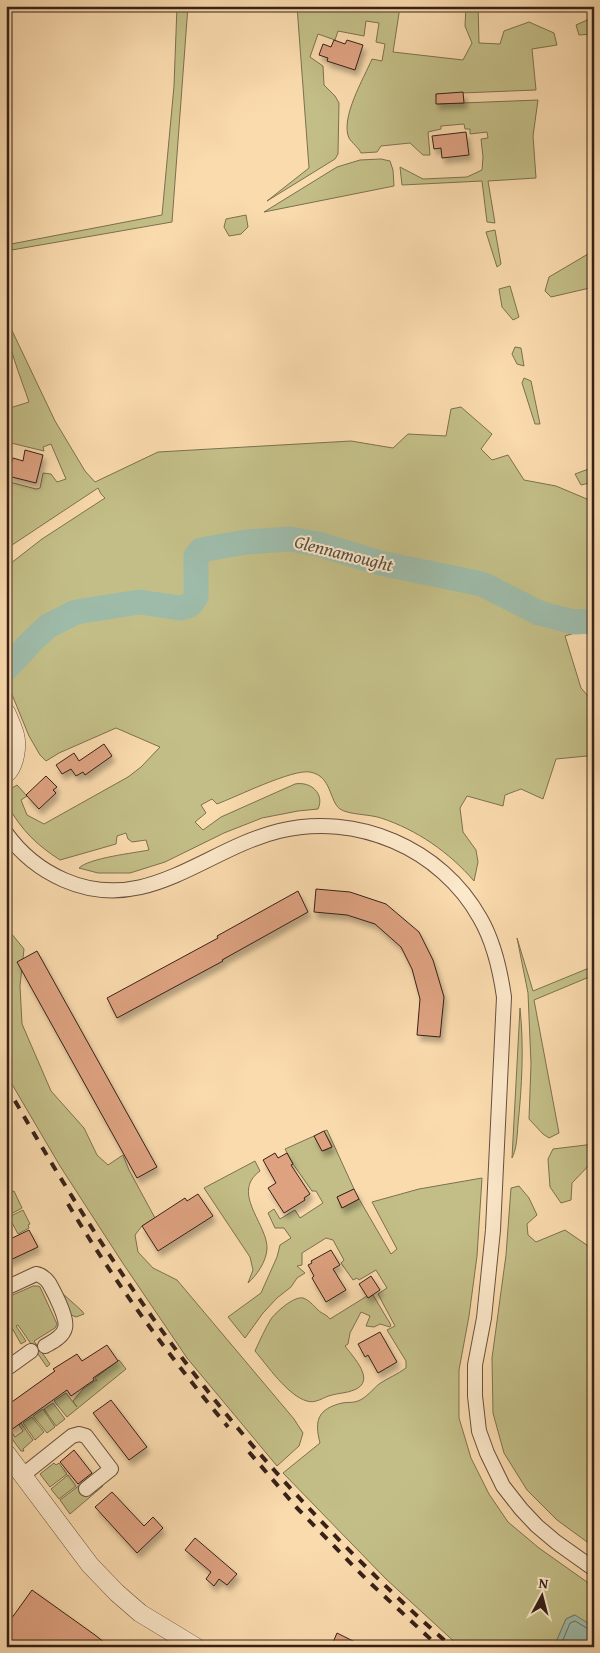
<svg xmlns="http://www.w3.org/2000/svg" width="600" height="1653" viewBox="0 0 600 1653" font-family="'Gentium Book Plus',serif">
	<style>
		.green { fill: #c3be87; stroke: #7d7050 }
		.water { fill: #9ebba9; stroke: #757d6f }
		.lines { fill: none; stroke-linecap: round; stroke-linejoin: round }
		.shore { stroke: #6a6e60; stroke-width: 1 }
		.river { stroke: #9ebba9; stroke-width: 25 }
		.building { fill: #dea281; stroke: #372118; filter: url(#shadow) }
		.minor-casing { stroke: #68503e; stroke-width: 16 }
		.tertiary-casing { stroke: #68503e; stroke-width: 19 }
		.minor { stroke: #fce8ca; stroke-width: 14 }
		.tertiary { stroke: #fce8ca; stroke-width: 18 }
		.rail { stroke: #372118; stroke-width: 4; stroke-dasharray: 9 9; stroke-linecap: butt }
		.labels { text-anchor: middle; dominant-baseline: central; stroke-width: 4; stroke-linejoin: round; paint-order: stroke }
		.water-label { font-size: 18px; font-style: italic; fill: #564f44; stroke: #fce8ca }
	</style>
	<defs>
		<filter id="shadow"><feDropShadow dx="3" dy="5.5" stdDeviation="2.5" flood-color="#0004"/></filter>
	</defs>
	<rect width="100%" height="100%" fill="#fadbae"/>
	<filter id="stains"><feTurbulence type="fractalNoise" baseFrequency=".004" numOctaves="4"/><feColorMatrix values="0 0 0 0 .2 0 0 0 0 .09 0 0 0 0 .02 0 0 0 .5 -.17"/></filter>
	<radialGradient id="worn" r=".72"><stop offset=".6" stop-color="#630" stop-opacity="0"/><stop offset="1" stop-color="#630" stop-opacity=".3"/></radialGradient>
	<!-- green -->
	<path class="green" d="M177 6H188L172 222 6 251V245L162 215 174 86Z
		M297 6 400 7 393 52 463 60 472 43 465 26 466 6H478L479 43 500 44 504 31 529 22 554 33 557 45 532 49 536 90 436 94 437 104 538 100 533 136 536 178 488 181 495 223 487 222 482 181 402 185 400 167 423 179 467 177 482 170 483 157 481 139 488 138 487 132 470 134V129H465L464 124 441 126V129L428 132 430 155H423L410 143 381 146 377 152 361 153C359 148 352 143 349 138 340 118 364 78 372 59L382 61 385 44 376 42 379 23 366 21 364 36 338 31 335 40 318 34 310 57 323 66 324 85 335 96 339 103 338 154 335 159 267 201 309 168Z
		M594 17V34L579 35 576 25Z
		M381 159 390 161 393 170 394 186 264 212 337 167 360 160Z
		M246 215 248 227 241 234 229 236 224 227 226 219Z
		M495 230 501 264 497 267 486 232Z
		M594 253V287L551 297 545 291 549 277 588 254Z
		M510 286 519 317 513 320 502 307 499 289Z
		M6 318 55 421 85 471 95 482 158 452 351 441 393 448 408 434 446 436 451 409 461 407 492 434 481 449 492 460 508 455 524 480 556 486 594 502V627L565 636 581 688 588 696 594 695V757L587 756 556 759 543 799 521 789 505 795 503 806 467 796 460 808 463 832 476 850 478 862 474 881C449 852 417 830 381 818 369 814 349 815 340 809 329 801 332 776 310 772 292 769 236 797 217 804L212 799 201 805 206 813 195 822 203 830 221 817 295 784C311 781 325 794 318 809L298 811 262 818 224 833 165 862 130 873H98L79 868C89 858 134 853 149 850L146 840 132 842 128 839 126 833 117 836 116 844 60 860C37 845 22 831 8 806L12 788 17 785 27 796 21 800 27 815 44 824 128 777 141 767 160 747 116 728 59 753 46 761 40 755 29 736 6 680V567L42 539 105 498 101 494 98 488 6 549V481L36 489 40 488 43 473 51 474 57 482 66 479 51 444 43 447 44 451 11 443 6 450V412L13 407 29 402C21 378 6 343 6 318Z
		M515 347 521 348 524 366 517 364 512 354Z
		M524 378 531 381 540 424H535L522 383Z
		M594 467V482L581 485 575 474Z
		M6 927 24 949 20 986 22 1024 51 1091 84 1128 97 1155 108 1165 123 1155 129 1170 155 1218 142 1226 135 1235 138 1252 153 1268 177 1280 294 1419 303 1433 299 1446 277 1466 187 1358 122 1262 60 1166 6 1074Z
		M517 938 533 991 594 966V975L534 1000 559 1133 549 1138 543 1134 529 1119 531 1064 528 993Z
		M520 1008C524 1046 522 1086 518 1124 517 1136 517 1148 512 1158Z
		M327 1130 354 1189 337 1197 342 1208 359 1199 391 1254 397 1249 372 1202 419 1189 482 1178 477 1256 469 1316 459 1370V1418L471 1458 489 1494 508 1522 539 1548 594 1587V1627L574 1615 566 1619 554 1647H460L386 1579 283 1473 320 1443C314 1420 318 1409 342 1403 347 1402 353 1403 358 1401 366 1398 373 1389 379 1384 388 1378 398 1374 406 1368V1361L387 1330 395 1326 378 1294 387 1288 376 1270 359 1280 357 1278 353 1280 341 1263 344 1260 333 1240 326 1238 302 1253V1265L297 1266 305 1273 297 1278 291 1287 277 1298 263 1313 245 1338 228 1317 261 1293 277 1257 280 1245 291 1238 284 1228H275L268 1213 274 1209 280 1219 295 1210 300 1218 323 1203 316 1191H312L293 1164 285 1149 314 1136 323 1151 332 1147 324 1131Z
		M594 1144V1160L572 1183 571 1200 561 1203 550 1187 548 1159 553 1149Z
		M255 1161 260 1171C230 1193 268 1224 267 1249 266 1262 257 1275 248 1283L253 1270 250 1257 204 1188Z
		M519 1186 529 1198 537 1215 527 1224 528 1235 536 1242 565 1230 594 1250V1547L557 1520 527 1490 504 1453 493 1413 492 1358 506 1255 511 1188Z
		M14 1191 22 1208 9 1215 6 1208V1195Z
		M23 1210 30 1224 28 1225 29 1228 18 1234 9 1217Z
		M33 1286H38L40 1287 57 1324 55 1328 34 1341 50 1364 47 1367 18 1325 16 1326 26 1341 21 1344 12 1328 6 1331V1298Z
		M62 1293 82 1311 84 1314 76 1317 69 1314Z
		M373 1295 391 1325 390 1327 380 1324 374 1327 366 1326 370 1316 361 1312 350 1333 348 1344 345 1346C353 1357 377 1381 354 1390 347 1393 339 1393 332 1395 323 1397 316 1404 307 1401 288 1396 267 1365 255 1351 260 1340 265 1329 271 1319 276 1312 294 1296 303 1298 309 1300 313 1305 318 1310 322 1314 326 1314 330 1319L367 1296 368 1298Z
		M119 1360 126 1369 67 1417 54 1401 66 1393 77 1407 73 1401 83 1389 96 1380 97 1381 95 1378Z
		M53 1403 65 1419 56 1426 44 1409Z
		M43 1409 55 1427 47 1433 33 1416Z
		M32 1417 44 1432 35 1440 23 1423Z
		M21 1423 33 1440 23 1449 24 1451H21L6 1431 7 1425 15 1437 23 1431 19 1425Z
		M54 1463 56 1465 59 1463 67 1474 50 1487 40 1474Z
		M68 1475 76 1486 59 1499 51 1489Z
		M93 1475 103 1486 70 1514 60 1500Z"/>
	<!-- water -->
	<path class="water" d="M575 1615 594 1627V1647H554L566 1619Z"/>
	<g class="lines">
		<!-- shore -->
		<path class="shore" d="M560 1647 570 1623 575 1621 590 1630 594 1631"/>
		<!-- river -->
		<path class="river" d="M6 669 32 641 48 626 76 612 139 602 180 608 190 605 196 597V556L201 550 246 542 290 539 318 544 380 563 482 584 539 613 574 622 594 621"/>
	</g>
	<!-- building -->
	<path class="building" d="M334 40 345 44 347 40 363 45 355 70 327 61 328 58 319 55 323 44 331 47Z
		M463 92 464 103 436 104V94Z
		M466 132 469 155 442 158 441 148 434 149 432 136Z
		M25 450 43 455 36 483 8 476 13 458 23 461Z
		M104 744 112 756 85 775 83 772 76 776 71 769 62 774 56 765 74 753 79 761Z
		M46 776 57 787 53 790 56 793 39 809 26 795Z
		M316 889 350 892 386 904 419 932 433 960 444 997 440 1037 417 1035 420 999 412 969 401 947 375 924 347 915 314 912Z
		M298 891 308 912 222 960 223 961 117 1018 107 998 218 938 217 936Z
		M37 951 157 1167 137 1178 17 962Z
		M324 1131 332 1147 322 1151 314 1136Z
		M275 1153 278 1158 287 1153 293 1164 291 1165 310 1194 304 1198 305 1200 284 1213 268 1188 276 1183 263 1160Z
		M354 1189 359 1199 342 1208 337 1197Z
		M198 1194 213 1216 158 1251 142 1226 185 1198 187 1201Z
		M29 1230 38 1247 6 1262V1241Z
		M331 1250 340 1265 333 1269 346 1290 326 1302 312 1278 314 1276 308 1265 312 1263 311 1261Z
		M371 1276 380 1290 368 1298 359 1284Z
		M380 1332 397 1362 378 1373 368 1355 365 1357 358 1344Z
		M107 1345 118 1361 93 1378 94 1380 71 1396 67 1390 11 1430 6 1423V1412L12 1408 9 1404 55 1371 53 1369 77 1354 82 1361Z
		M111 1400 147 1447 129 1460 93 1413Z
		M74 1450 92 1473 78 1484 60 1462Z
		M112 1492 144 1526 153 1517 163 1528 137 1553 95 1507Z
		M195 1538 237 1574 227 1585 219 1579 214 1586 206 1579 211 1572 185 1550Z
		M32 1590 95 1635 110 1647H6V1626Z
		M337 1633 365 1647H331Z"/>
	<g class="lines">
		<!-- minor casing -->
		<g class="minor-casing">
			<path id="minor" d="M6 833C21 854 41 870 64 880 146 916 205 849 279 831 356 812 441 848 480 918 494 942 500 969 504 997L493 1230 484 1318 475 1365V1396L479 1431 487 1453 503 1486 521 1509 537 1526 556 1542 594 1569
				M6 1288 36 1274C42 1275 46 1279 49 1283 54 1292 68 1319 65 1328 63 1337 52 1342 45 1346
				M6 1369 31 1351
				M23 1475 72 1436 79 1434 86 1436 111 1469 86 1489"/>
		</g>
		<!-- tertiary casing -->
		<g class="tertiary-casing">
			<path id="tertiary" d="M6 712C9 719 13 727 15 735 18 746 15 766 6 774
				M6 1453 90 1565 117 1593 140 1613 196 1647"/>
		</g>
		<!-- minor -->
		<use href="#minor" class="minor"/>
		<!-- tertiary -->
		<use href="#tertiary" class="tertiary"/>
		<!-- rail -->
		<path class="rail" d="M6 1085C75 1207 151 1325 241 1432 274 1471 309 1509 345 1546 380 1581 415 1615 452 1647
			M68 1204C115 1283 169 1356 228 1427
			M249 1452 297 1508 367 1580 439 1647"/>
	</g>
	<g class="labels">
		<!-- water labels -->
		<g class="water-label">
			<text transform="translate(344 553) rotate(14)">Glennamought</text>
		</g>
	</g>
	<!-- margin -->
	<rect width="600" height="1653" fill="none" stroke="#fadbae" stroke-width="25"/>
	<rect x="8" y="8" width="585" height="1638" fill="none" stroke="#372118" stroke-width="2.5"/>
	<rect x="12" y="12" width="575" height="1628" fill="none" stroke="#372118"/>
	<!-- north arrow -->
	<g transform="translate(542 1596) rotate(7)" stroke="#fce8ca" stroke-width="4" paint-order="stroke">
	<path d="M0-4L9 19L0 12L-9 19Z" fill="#372118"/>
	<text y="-8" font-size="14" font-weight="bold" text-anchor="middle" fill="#372118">N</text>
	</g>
	<rect width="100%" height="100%" filter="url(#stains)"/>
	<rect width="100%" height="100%" fill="url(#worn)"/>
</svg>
